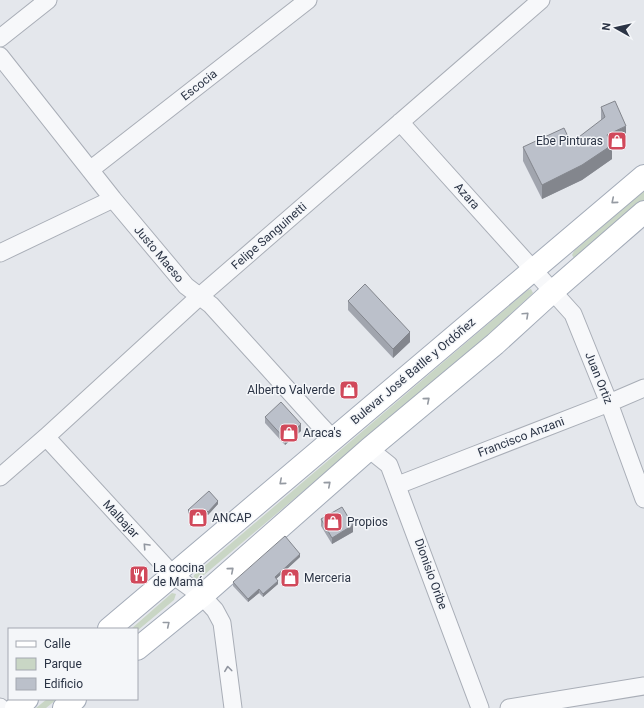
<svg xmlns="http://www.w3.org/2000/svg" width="644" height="708" viewBox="0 0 644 708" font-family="Roboto,sans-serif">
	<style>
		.green { fill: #c9d6c5 }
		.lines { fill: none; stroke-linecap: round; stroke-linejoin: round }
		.street-casing { stroke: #a9aeb7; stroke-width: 19 }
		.primary-casing { stroke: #a3abb8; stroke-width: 24 }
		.street { stroke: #f7f8fa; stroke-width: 17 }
		.primary { stroke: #fff; stroke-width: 22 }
		.wall { fill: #a1a5ae }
		.shaded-wall { fill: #83868d }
		.building { fill: #bbc0ca; stroke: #83868d }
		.oneway { stroke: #959aa2 }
		.oneway2 { stroke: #9196a0 }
		.labels { text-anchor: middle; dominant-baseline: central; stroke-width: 3; stroke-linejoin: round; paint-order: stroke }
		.street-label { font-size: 12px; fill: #2b3445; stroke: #f4f6f9 }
		.poi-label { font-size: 12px; fill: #2b3445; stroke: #f4f6f9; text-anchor: start }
	</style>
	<rect width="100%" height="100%" fill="#e4e7ec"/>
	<!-- green -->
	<path class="green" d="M644 191V201L577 258H574L572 255 574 251Z
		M531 289 533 293 532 294 480 342 198 580 194 581 193 579 194 575 528 290Z
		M172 593 176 594 174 600 137 631V629H131Z
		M47 699H57L46 708H36Z"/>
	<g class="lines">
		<!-- street casing -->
		<g class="street-casing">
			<path id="street" d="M0 38 48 0
				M0 56 113 199 186 286 211 305 317 422 333 439
				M400 122 573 314 609 403 644 499
				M90 170 308 0
				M0 253 113 199
				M46 437 173 575 202 596 215 610 222 623 233 708
				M369 449 389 465 480 708
				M0 477 46 437 200 296 541 0
				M398 485 609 403 644 388
				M0 707 1 708
				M509 708 644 686"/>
		</g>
		<!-- primary casing -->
		<g class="primary-casing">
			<path id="primary" d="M109 629 644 176
				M137 649 202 596 369 449 495 344 552 292 644 212
				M16 708 27 699
				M64 708 75 699"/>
		</g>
		<!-- street -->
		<use href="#street" class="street"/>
		<!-- primary -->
		<use href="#primary" class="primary"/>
	</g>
	<!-- wall -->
	<path class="wall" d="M601 107 626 140 612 146V159L582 180 542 199 523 161V147L571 143 601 121Z
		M348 301 410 342 393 358 348 310Z
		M265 417 301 431 285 445 265 423Z
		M218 504 208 515 206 514 197 522 188 513V510Z
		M321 519 353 532 332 544 321 526Z
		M300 557 276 579 278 584 263 597 259 593 248 602 233 586V582Z"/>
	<!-- shaded-wall -->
	<path class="shaded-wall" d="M626 126V140L612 146V159L582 180 542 199V185L607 135Z
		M410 332V342L393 358V349Z
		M301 424V431L285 445V439Z
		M218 501V504L208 515V512Z
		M206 510V514L197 522V519Z
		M353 525V532L332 544V538Z
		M300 554V557L275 580V577Z
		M278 581V584L263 597V594Z
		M259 589V593L248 602V599Z"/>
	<!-- building -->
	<path class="building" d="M615 101 626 126 607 135 612 145 582 165 542 185 523 147 564 128 571 143 605 117 601 107Z
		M365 284 410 332 393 349 348 301Z
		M281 402 301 424 285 439 265 417Z
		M209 491 218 501 208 512 206 510 197 519 188 510Z
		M342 507 353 525 332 538 321 519Z
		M285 536 300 554 275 577 278 581 263 594 259 589 248 599 233 582Z"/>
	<!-- one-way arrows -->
	<defs><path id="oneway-chevron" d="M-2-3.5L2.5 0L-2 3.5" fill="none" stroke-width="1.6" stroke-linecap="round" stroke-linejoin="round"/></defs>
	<g class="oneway">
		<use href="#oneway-chevron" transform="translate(614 201) rotate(140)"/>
		<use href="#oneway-chevron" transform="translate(526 315) rotate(-43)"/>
		<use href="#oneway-chevron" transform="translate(427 400) rotate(-40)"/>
		<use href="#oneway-chevron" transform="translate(282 482) rotate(139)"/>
		<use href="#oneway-chevron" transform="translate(328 484) rotate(-41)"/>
		<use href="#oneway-chevron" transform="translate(231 570) rotate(-41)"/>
		<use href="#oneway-chevron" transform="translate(167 624) rotate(-39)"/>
	</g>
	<g class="oneway2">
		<use href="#oneway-chevron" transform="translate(146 546) rotate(-133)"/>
		<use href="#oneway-chevron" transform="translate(228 669) rotate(-97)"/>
	</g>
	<!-- icons -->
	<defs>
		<g id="shop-square" transform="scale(1)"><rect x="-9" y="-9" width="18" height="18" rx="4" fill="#d1495b" stroke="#f4f6f9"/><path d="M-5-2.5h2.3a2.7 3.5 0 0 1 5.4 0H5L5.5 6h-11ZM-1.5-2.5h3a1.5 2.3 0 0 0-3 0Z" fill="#fff"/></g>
		<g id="restaurant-square" transform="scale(1)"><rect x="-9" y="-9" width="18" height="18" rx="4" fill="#d1495b" stroke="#f4f6f9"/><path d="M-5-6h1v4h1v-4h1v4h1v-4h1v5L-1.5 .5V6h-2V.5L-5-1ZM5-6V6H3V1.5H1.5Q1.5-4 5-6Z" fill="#fff"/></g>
	</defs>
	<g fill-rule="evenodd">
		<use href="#shop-square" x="617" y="141"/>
		<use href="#shop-square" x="349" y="390"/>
		<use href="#shop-square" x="289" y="433"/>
		<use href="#shop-square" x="198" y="518"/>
		<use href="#shop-square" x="333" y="522"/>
		<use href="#restaurant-square" x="139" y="575"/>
		<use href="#shop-square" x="290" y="578"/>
	</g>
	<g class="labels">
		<!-- street labels -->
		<g class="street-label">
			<text transform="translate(199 85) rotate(-38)">Escocia</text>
			<text transform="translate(467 196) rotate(48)">Azara</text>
			<text transform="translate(269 236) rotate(-41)">Felipe Sanguinetti</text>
			<text transform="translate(159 254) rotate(50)">Justo Maeso</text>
			<text transform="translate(413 371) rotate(-40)">Bulevar José Batlle y Ordóñez</text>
			<text transform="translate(599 378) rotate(68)">Juan Ortiz</text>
			<text transform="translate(521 437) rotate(-21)">Francisco Anzani</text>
			<text transform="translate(121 519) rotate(47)">Malbajar</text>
			<text transform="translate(431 574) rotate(70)">Dionisio Oribe</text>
		</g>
		<!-- poi labels -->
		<g class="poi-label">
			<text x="603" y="141" text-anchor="end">Ebe Pinturas</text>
			<text x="335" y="390" text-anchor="end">Alberto Valverde</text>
			<text x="303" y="433">Araca's</text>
			<text x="212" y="518">ANCAP</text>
			<text x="347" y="522">Propios</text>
			<text x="153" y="568">La cocina<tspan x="153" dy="14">de Mamá</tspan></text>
			<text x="304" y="578">Merceria</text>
		</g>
	</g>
	<!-- legend -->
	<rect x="8" y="628" width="130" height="72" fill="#f4f6f9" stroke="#a4a8b1"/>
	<rect x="16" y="641" width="20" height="6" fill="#ffffff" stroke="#a4a8b1"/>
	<text x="44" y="648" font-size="12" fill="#2b3445">Calle</text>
	<rect x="16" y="658" width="20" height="12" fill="#c9d6c5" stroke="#a4a8b1"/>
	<text x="44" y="668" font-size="12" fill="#2b3445">Parque</text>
	<rect x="16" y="678" width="20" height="12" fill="#bbc0ca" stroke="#a4a8b1"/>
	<text x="44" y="688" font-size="12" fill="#2b3445">Edificio</text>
	<!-- north arrow -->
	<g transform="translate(616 28) rotate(278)" stroke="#f4f6f9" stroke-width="3" paint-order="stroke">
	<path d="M0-3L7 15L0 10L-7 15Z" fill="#2b3445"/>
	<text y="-6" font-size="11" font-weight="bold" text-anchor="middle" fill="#2b3445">N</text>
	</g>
</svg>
